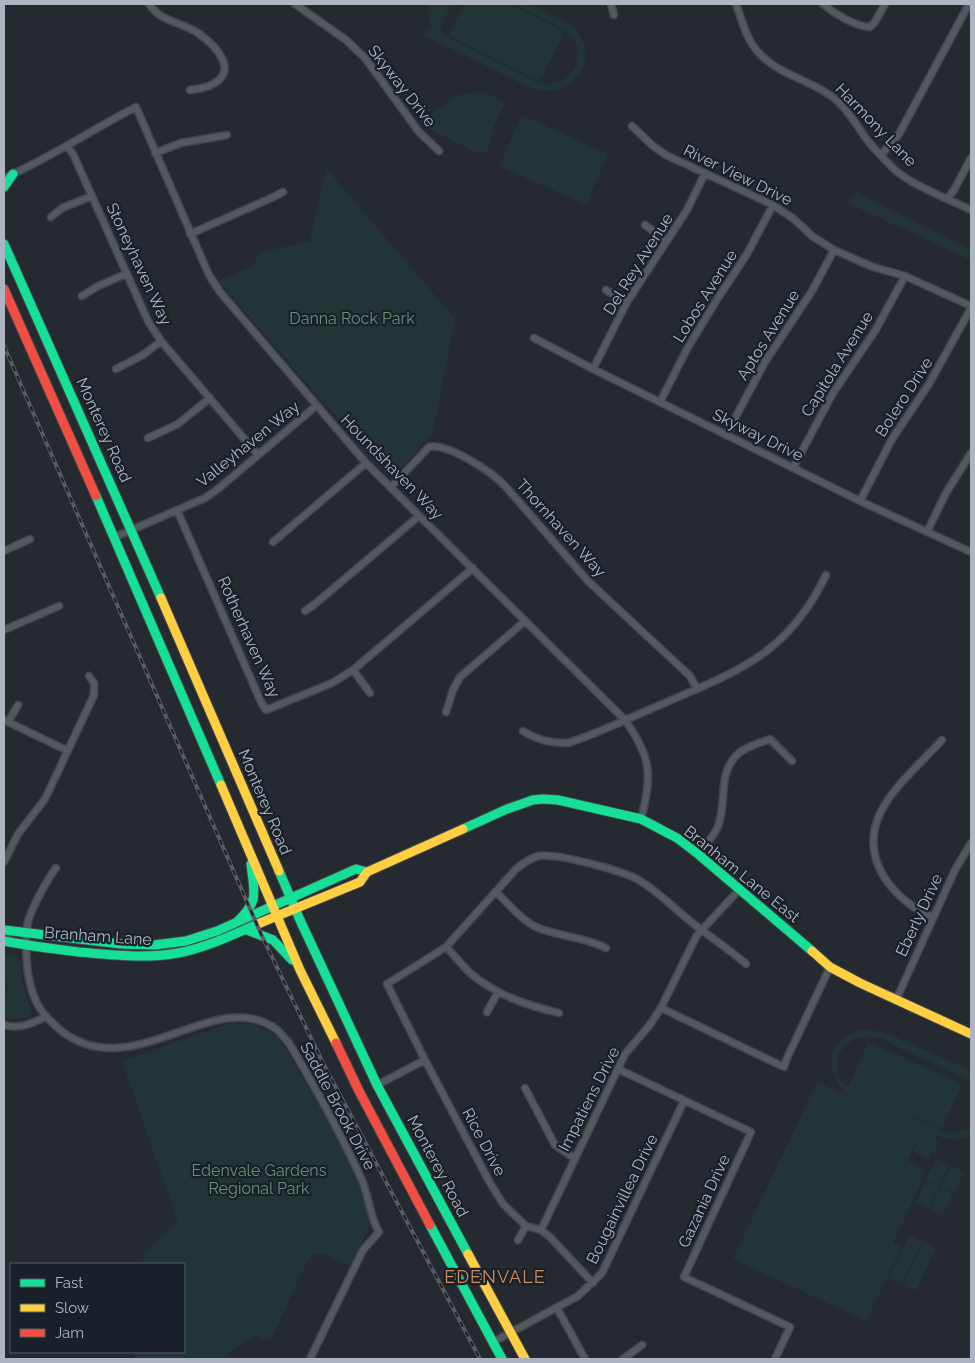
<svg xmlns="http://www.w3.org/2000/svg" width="975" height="1363" viewBox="0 0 975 1363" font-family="Raleway,sans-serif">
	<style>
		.green { fill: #233436 }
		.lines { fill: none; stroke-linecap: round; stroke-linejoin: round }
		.street-casing { stroke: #42464b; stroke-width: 9 }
		.fast-casing { stroke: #42464b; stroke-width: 11 }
		.slow-casing { stroke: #42464b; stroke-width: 11 }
		.jam-casing { stroke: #42464b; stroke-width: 11 }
		.street { stroke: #54585f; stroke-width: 6 }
		.fast { stroke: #16e098; stroke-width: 9 }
		.slow { stroke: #ffcf43; stroke-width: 9 }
		.jam { stroke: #f24e42; stroke-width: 9 }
		.rail-casing { stroke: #585c62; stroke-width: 4 }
		.rail { stroke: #19202a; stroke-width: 2; stroke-dasharray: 5.5; stroke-linecap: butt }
		.labels { text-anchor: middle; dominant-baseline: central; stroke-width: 4.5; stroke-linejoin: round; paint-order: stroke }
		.street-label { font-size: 16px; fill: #adb5c3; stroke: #19202a }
		.park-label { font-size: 16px; fill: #669270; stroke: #19202a }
		.neighbourhood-label { font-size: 18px; letter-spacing: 1px; fill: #ce8d5c; stroke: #19202a }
	</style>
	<rect width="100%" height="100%" fill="#252a30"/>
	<!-- green -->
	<path class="green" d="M429 4H442L446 6 445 4H451L440 30 448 38 538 83C572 91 592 52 565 30L514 4C532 4 534 6 550 14 558 18 567 21 574 28 604 58 570 104 531 88L425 36 428 29 432 30 428 14Z
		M464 4H508L563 31 561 35 563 36 542 77H540L538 81 449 36Z
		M482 92 505 102 492 131V138L487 151 479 154 429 129 427 122 429 116 456 96 466 93Z
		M522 115 608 154 586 205 499 166Z
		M326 168 455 319 432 437 423 442 415 454 396 473 392 475 386 473 363 451 332 412 218 281 253 266 259 253 310 241Z
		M856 192 971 250V260L847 203Z
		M5 954 14 955 20 960 22 983 31 1009V1014C23 1021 13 1019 4 1018V996L7 994 9 986 4 980Z
		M230 1023 256 1025 278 1037 332 1124 357 1173 372 1221 350 1266 322 1253 312 1256 307 1261 272 1338 267 1341 256 1336 228 1353 225 1359H135L134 1352H184V1264H141L147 1251 178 1222 122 1061Z
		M867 1029 886 1033 968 1069 971 1071V1081L879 1038C845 1027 822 1069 848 1087L868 1042 962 1084 942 1129 849 1089 946 1132C956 1134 962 1132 971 1127V1135C959 1142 946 1140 934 1135L937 1142 936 1153 933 1152 929 1159 914 1152 917 1145 915 1144 904 1167 906 1169 909 1162 925 1169 921 1177 918 1176 923 1179 893 1243 902 1247 866 1321 733 1259 817 1082 848 1096C821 1069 826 1035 867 1029Z
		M936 1159 949 1165 939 1186 926 1180Z
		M951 1166 964 1172 954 1193 941 1187Z
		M926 1181 939 1187 929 1208 916 1202Z
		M940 1188 953 1194 943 1215 930 1209Z
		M909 1235 922 1241 902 1284 889 1278Z
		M923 1242 936 1248 916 1291 903 1285Z"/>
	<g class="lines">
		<!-- street casing -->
		<g class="street-casing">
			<path id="street" d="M149 4C162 23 180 21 198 33 215 45 242 72 209 86 204 88 197 89 190 90
				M295 4 346 40 365 58 419 132 439 151
				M611 4 614 15
				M736 4C742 20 746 39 758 52 778 75 812 80 835 99 850 111 857 127 868 141 876 151 885 160 894 169 911 185 949 199 971 210
				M823 4C835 14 854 26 870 27L875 22 885 4
				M632 126 653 146 666 155 773 205 794 219 812 236 834 250 873 267 905 276 971 306
				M67 146 73 154 148 321 161 341 258 455
				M155 153 181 143 227 135
				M881 155 899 134 969 4
				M4 178C50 158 91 130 136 107L209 275 220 292 366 463 625 720C652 758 652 775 641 819
				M948 198 954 190 971 158
				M51 217 62 208 92 196
				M645 225 667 241
				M190 234 269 199 283 192
				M606 290 627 302
				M82 296 98 286 126 274
				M534 338 593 369 860 501 971 552
				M116 369 143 355 161 341
				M593 369 627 302 687 210 705 173
				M660 402 687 349 718 298 747 254 773 205
				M726 435 765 362 812 291 834 250
				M148 438 178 424 210 398
				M793 468 833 393 875 331 905 276
				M391 487 429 447C448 443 492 472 505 486L588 581 690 676 697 689
				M860 501 892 439 929 384 971 308
				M177 510 261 702 266 710 332 683 353 670 473 568
				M927 532 946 493 971 453
				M115 537 205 498 218 489 316 406
				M273 542 366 463
				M4 551 30 539
				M305 611 315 604 419 516
				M4 630 59 606
				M353 670 370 693
				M446 712 453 690 460 677 525 621
				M4 720 68 751
				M8 722 18 705
				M523 731C538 740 550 743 568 743 599 733 629 718 660 705 736 672 788 655 826 575
				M698 854C705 845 714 837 718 826 728 801 716 773 739 753 747 746 761 743 770 739L792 761
				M4 862 18 834 45 799 94 695V683L89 676
				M56 868C47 880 32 907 28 922 25 935 26 965 29 979 34 1003 41 1013 59 1029 131 1089 214 984 276 1029 281 1033 285 1039 289 1043 315 1087 340 1131 361 1178 369 1195 369 1215 379 1232L363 1250 310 1359
				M496 892C508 903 519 918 534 926 557 937 583 936 606 948
				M933 917C913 909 896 895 884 877 849 819 908 778 942 740
				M446 947C454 955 462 965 470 973 496 995 526 1005 559 1013
				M896 1000 955 870 971 843
				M661 1008 784 1067 787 1058 830 967
				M487 1012 498 992
				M4 1025C20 1029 31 1024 45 1017
				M618 1069 751 1132 684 1277 790 1327 775 1359
				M377 1085 425 1060
				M525 1088 555 1145 574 1158
				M541 1230 625 1054 649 1026 661 1008 697 935 739 890
				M518 1240 526 1226
				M593 1283 550 1237 541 1230 526 1226 503 1204 490 1183 425 1060 387 984 446 947 516 869C524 863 530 858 539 856 557 853 618 870 635 878 658 890 675 910 695 925 712 938 730 950 746 964
				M557 1308 585 1359
				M493 1342 578 1296 602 1273 684 1101
				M623 1359 642 1345"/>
		</g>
		<!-- fast casing -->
		<g class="fast-casing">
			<path id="fast" d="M4 187 13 174
				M4 244 161 598
				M96 496 221 785
				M463 829 507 809 533 800 543 799 558 800 641 819 677 838 698 854 812 951
				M279 871 300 920 377 1085 468 1254
				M237 922C260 900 254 893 251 864
				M4 930 121 944 154 945 186 941 217 931 356 869 367 872
				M247 930 273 940 292 960
				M4 941C29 946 54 949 79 952 112 955 145 959 178 953 206 948 234 934 260 923
				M430 1225 502 1359"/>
		</g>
		<!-- slow casing -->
		<g class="slow-casing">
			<path id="slow" d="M161 598 279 871
				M221 785 300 970 336 1043
				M260 923 360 882 367 872 463 829
				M812 951 830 967 860 983 971 1034
				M468 1254 525 1359"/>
		</g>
		<!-- jam casing -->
		<g class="jam-casing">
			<path id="jam" d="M4 289 96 496
				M336 1043 359 1091 430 1225"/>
		</g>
		<!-- street -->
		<use href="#street" class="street"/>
		<!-- fast -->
		<use href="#fast" class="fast"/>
		<!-- slow -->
		<use href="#slow" class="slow"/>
		<!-- jam -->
		<use href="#jam" class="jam"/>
		<!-- rail casing -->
		<g class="rail-casing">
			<path id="rail" d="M4 346 261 934 323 1063 480 1359"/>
		</g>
		<!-- rail -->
		<use href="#rail" class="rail"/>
	</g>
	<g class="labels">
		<!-- street labels -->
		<g class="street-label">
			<text transform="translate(402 86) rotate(52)">Skyway Drive</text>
			<text transform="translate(876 125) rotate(46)">Harmony Lane</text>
			<text transform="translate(738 175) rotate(26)">River View Drive</text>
			<text transform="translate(139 264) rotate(65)">Stoneyhaven Way</text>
			<text transform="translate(638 264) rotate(-58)">Del Rey Avenue</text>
			<text transform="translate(705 296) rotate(-58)">Lobos Avenue</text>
			<text transform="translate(768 335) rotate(-58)">Aptos Avenue</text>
			<text transform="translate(837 364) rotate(-58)">Capitola Avenue</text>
			<text transform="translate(904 397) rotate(-57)">Bolero Drive</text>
			<text transform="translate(104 430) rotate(66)">Monterey Road</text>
			<text transform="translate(758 435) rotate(26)">Skyway Drive</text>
			<text transform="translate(248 444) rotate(-39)">Valleyhaven Way</text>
			<text transform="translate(392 467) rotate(46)">Houndshaven Way</text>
			<text transform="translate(561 528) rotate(48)">Thornhaven Way</text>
			<text transform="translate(249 637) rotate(66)">Rotherhaven Way</text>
			<text transform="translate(265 802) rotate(67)">Monterey Road</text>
			<text transform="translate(742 874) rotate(39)">Branham Lane East</text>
			<text transform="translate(919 915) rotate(-65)">Eberly Drive</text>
			<text transform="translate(98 936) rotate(4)">Branham Lane</text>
			<text transform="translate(589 1099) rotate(-63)">Impatiens Drive</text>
			<text transform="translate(338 1106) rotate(62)">Saddle Brook Drive</text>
			<text transform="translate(484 1142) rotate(62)">Rice Drive</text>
			<text transform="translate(438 1166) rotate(62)">Monterey Road</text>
			<text transform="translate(622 1199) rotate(-64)">Bougainvillea Drive</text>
			<text transform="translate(704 1201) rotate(-65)">Gazania Drive</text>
		</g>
		<!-- park labels -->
		<g class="park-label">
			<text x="352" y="318">Danna Rock Park</text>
			<text x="259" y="1170">Edenvale Gardens<tspan x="259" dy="18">Regional Park</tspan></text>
		</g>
		<!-- neighbourhood labels -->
		<g class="neighbourhood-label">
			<text x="495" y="1276">EDENVALE</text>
		</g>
	</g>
	<!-- border -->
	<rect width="975" height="1363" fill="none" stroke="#adb5c3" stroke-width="10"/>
	<!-- legend -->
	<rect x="10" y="1263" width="175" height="90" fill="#19202a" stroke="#545c67"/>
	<rect x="20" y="1279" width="25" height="8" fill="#16e098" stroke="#545c67"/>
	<text x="55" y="1288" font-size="15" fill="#adb5c3">Fast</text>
	<rect x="20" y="1304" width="25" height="8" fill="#ffcf43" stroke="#545c67"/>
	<text x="55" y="1313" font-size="15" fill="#adb5c3">Slow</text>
	<rect x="20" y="1329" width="25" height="8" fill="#f24e42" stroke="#545c67"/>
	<text x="55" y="1338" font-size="15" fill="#adb5c3">Jam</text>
</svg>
